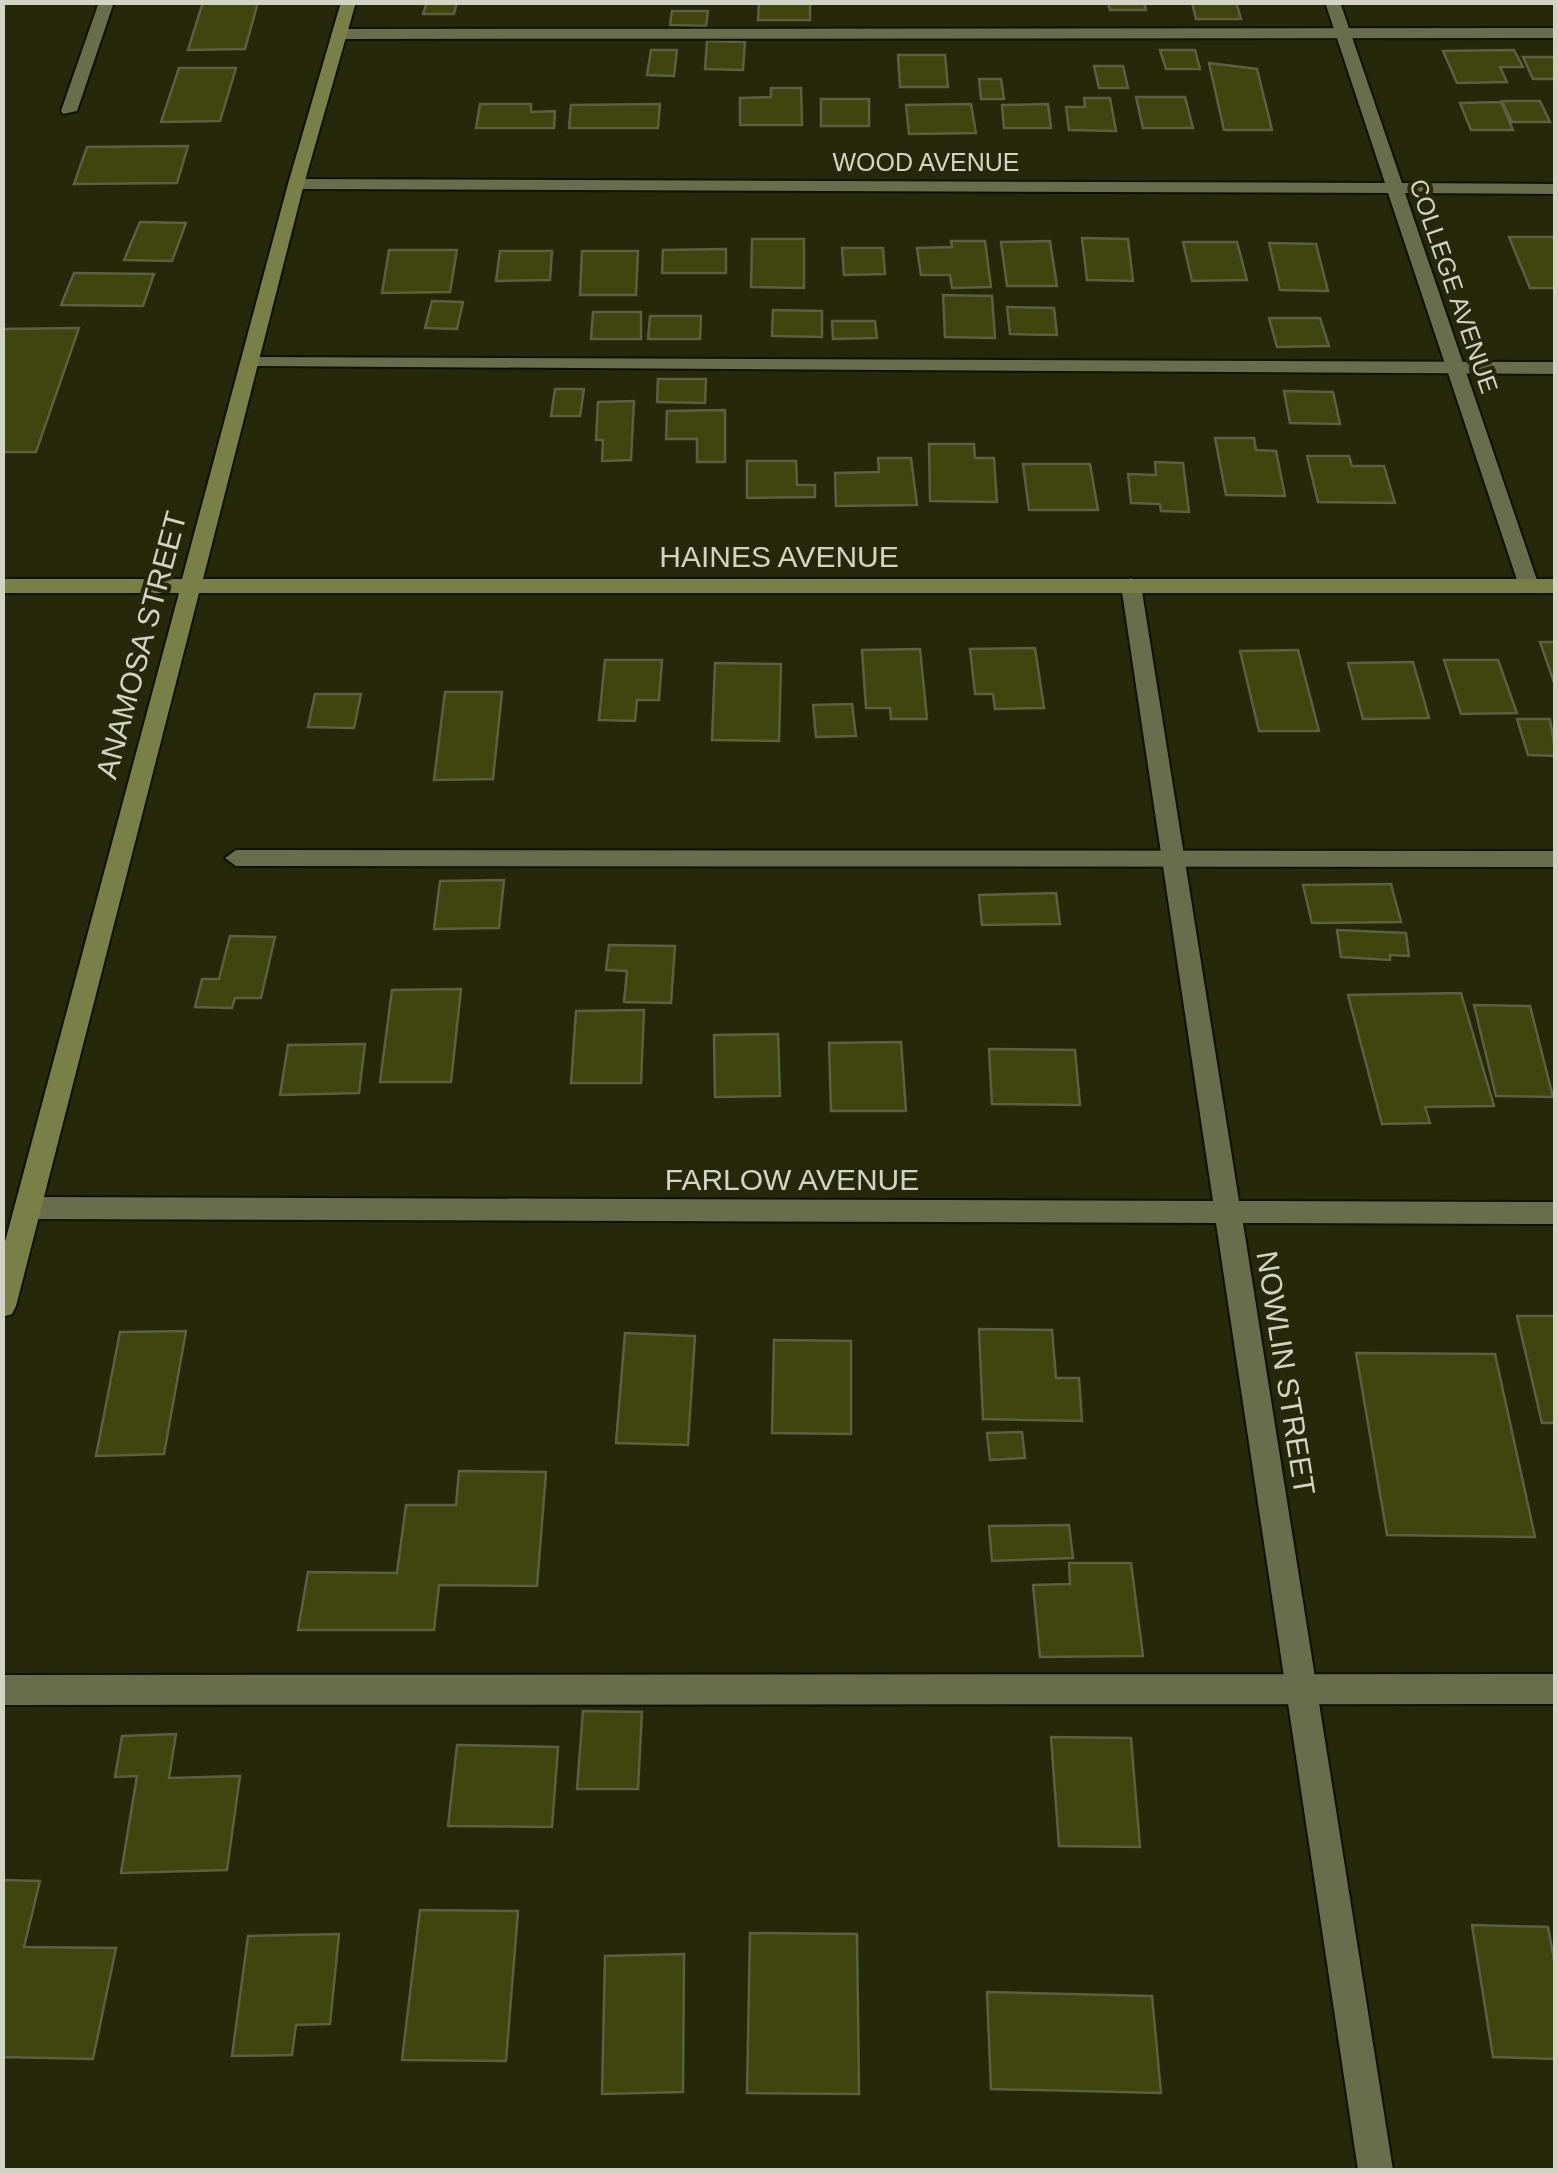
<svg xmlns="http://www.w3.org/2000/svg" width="1558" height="2173" viewBox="0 0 1558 2173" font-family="Arial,sans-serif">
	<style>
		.building { fill: #40450d; stroke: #5b6040; stroke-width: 2.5 }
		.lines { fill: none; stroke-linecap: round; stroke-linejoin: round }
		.service-casing { stroke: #0f1100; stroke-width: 4 }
		.minor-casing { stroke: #0f1100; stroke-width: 4 }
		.secondary-casing { stroke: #0f1100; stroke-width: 4 }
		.service { fill: #686d4c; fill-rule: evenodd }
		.minor { fill: #686d4c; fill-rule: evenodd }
		.secondary { fill: #798047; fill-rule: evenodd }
		.labels { text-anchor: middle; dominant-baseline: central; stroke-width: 8; stroke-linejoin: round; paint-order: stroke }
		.far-street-label { font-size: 25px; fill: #d1d4c2; stroke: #252909 }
		.street-label { font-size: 30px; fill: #d1d4c2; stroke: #252909 }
	</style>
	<rect width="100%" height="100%" fill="#252909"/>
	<!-- building -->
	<path class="building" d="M203 2H258L245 49 188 50Z
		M427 2H457L454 14H423Z
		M759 2H810V20H758Z
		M1108 2H1144L1146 10H1110Z
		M1192 2H1236L1241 19H1196Z
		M672 11H708L706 26 670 25Z
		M707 41 745 42 743 70 705 69Z
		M651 50H677L674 76 647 75Z
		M1160 50H1195L1200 69H1166Z
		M1514 50 1523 67H1500L1507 82 1457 83 1443 51Z
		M898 55H945L948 87H900Z
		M1523 57H1556V79H1533Z
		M1209 63 1257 69 1272 130H1224Z
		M1094 66H1123L1128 88H1099Z
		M179 68H236L220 121 161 122Z
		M979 79H1001L1004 99H981Z
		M771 88H801L802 125H740V98L771 97Z
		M1136 97H1185L1193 128H1143Z
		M1084 98H1110L1116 131 1069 130 1066 107H1085Z
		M821 99H869V126H821Z
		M1502 101H1540L1550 122H1512Z
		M1501 102 1513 130H1471L1460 103Z
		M480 104H531V112L555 111 554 128H476Z
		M660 104 658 128H569L571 105Z
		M971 104 976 133 909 134 906 105Z
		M1048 104 1051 128H1004L1002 105Z
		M188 146 177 183 74 184 87 147Z
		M140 222 186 223 172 261 124 260Z
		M1509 237H1556V288H1530Z
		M1082 238 1128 239 1133 281 1087 280Z
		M752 239H804V288L751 287Z
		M951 241H985L991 287 952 288 950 275H921L917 248 952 247Z
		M1050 241 1057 286H1007L1001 242Z
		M1183 242H1237L1247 280 1192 281Z
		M1269 243 1316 244 1328 291 1280 290Z
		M842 248H883L885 274 844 275Z
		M726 249V273H662L663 250Z
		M389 250H457L450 292 382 293Z
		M500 251H552L550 280 496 281Z
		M582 251H638L636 295H580Z
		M74 273 154 274 143 306 61 305Z
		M943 295 992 296 995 338 945 337Z
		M432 301 463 302 457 329 425 328Z
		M1007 307 1054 308 1057 335 1010 334Z
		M773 310 822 311V337L772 336Z
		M593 312H641V339H591Z
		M650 316H701L700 339H648Z
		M1269 318H1320L1329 346 1277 347Z
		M832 321H875L877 338 833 339Z
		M79 328 36 452H2V329Z
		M658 379H706L705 403 657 402Z
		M555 389H584L580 416H551Z
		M1284 391 1333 392 1340 424 1290 423Z
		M634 401 631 460 602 461 603 440H596L598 402Z
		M725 410V462H697V439H666L667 411Z
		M1215 438H1254L1256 450 1276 451 1285 496 1226 495Z
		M929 444H974L975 458H994L997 502 930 501Z
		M1307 456H1349L1352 466H1384L1395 503 1318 502Z
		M878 458H911L917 505 836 506 835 473 879 472Z
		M747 461H796L797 485H815V497L747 498Z
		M1155 462 1183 463 1189 512 1161 511 1160 504 1131 503 1128 474 1156 475Z
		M1023 464H1090L1098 510H1029Z
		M1540 642H1556V688Z
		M1035 648 1044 708 995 709 993 694H975L970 649Z
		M920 649 927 719H891L890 708H866L862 650Z
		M1298 650 1319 731H1259L1240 651Z
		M605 660H662L659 700H637L635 721 599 720Z
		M1444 660H1498L1517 713 1461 714Z
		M1413 662 1429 718 1363 719 1348 663Z
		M715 663 781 664 779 741 712 740Z
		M445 692H502L493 779 434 780Z
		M315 694H361L354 728 308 727Z
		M852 704 856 736 816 737 813 705Z
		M1517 719H1550L1556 756 1528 755Z
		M504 880 499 928 434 929 440 881Z
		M1391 884 1401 922 1312 923 1303 885Z
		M1056 893 1060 924 982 925 979 895Z
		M1337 930 1406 933 1409 956 1390 955V960L1341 957Z
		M230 936 275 937 261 998H235L232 1008 195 1007 202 979H219Z
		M609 945 675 946 671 1003 624 1002 627 971 606 970Z
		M461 989 451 1082H380L392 990Z
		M1461 993 1494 1106 1425 1107 1430 1123 1382 1124 1348 995Z
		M1474 1005 1530 1006 1553 1097 1496 1096Z
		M644 1010 641 1083H571L576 1011Z
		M778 1034 780 1096 715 1097 714 1035Z
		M901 1042 906 1111H831L829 1043Z
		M365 1044 359 1093 280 1095 288 1045Z
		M989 1049 1075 1050 1080 1105 992 1104Z
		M1517 1316H1556V1423H1542Z
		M979 1329 1052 1330 1056 1378H1079L1082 1421 983 1419Z
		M186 1331 164 1454 96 1456 120 1332Z
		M625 1333 695 1336 688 1445 616 1443Z
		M774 1340 851 1341V1434L772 1433Z
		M1356 1353 1495 1354 1535 1537 1387 1535Z
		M1022 1432 1025 1458 990 1460 987 1433Z
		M459 1471 546 1472 537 1586 439 1585 434 1630H298L308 1572 397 1573 406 1505H456Z
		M1069 1525 1073 1558 992 1561 989 1526Z
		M1069 1563H1131L1143 1656 1040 1657 1033 1585 1070 1584Z
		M583 1711 642 1712 638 1789H577Z
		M176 1734 169 1778 240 1776 227 1870 121 1873 137 1776 115 1777 122 1736Z
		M1051 1737 1131 1738 1140 1847 1059 1846Z
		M457 1745 558 1747 552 1827 448 1826Z
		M2 1880 40 1881 24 1947 116 1948 93 2059 2 2057Z
		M420 1910 518 1911 506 2061 402 2060Z
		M1472 1925 1548 1927 1556 1971V2059L1493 2057Z
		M750 1933 857 1934 859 2094 747 2093Z
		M339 1934 330 2024 296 2025 292 2055 232 2056 248 1936Z
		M684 1954 683 2092 602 2094 605 1956Z
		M987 1992 1152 1996 1161 2093 991 2089Z"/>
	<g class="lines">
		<!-- service casing -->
		<g class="service-casing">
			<path id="service" d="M99 2H114L77 111 63 114 61 111Z
				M1556 28V38L339 39 331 34 339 29Z
				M249 357 1556 362V374L243 366V358Z
				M236 850 1556 851V867L236 866 225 858Z
				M1556 1674V1704L2 1705V1675Z"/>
		</g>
		<!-- minor casing -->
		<g class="minor-casing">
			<path id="minor" d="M1325 2H1340L1402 183 1556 184V194L1405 193 1539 586 1536 591 1529 593 1519 586 1388 193 296 189 288 184 296 179 1385 183Z
				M1131 578 1141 585 1239 1201 1556 1202V1224L1243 1223 1393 2170H1358L1216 1223 28 1219 19 1216 15 1208 19 1200 28 1197 1213 1201 1121 585Z"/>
		</g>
		<!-- secondary casing -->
		<g class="secondary-casing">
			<path id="secondary" d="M341 2H356L304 184 203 579H1556V593H199L16 1306 12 1314 2 1317V1253L179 593H2V579H182L288 184Z"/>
		</g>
		<!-- service -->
		<use href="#service" class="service"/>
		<!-- minor -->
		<use href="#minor" class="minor"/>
		<!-- secondary -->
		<use href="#secondary" class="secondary"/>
	</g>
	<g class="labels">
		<!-- far-street labels -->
		<g class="far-street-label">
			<text x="926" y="162">WOOD AVENUE</text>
			<text transform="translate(1454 286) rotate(71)">COLLEGE AVENUE</text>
		</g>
		<!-- street labels -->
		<g class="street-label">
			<text x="779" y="556">HAINES AVENUE</text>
			<text transform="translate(141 645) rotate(-75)">ANAMOSA STREET</text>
			<text x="792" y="1179">FARLOW AVENUE</text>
			<text transform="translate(1286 1373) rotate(81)">NOWLIN STREET</text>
		</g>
	</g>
	<!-- border -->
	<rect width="1558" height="2173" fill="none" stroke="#d1d4c2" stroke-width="10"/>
</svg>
